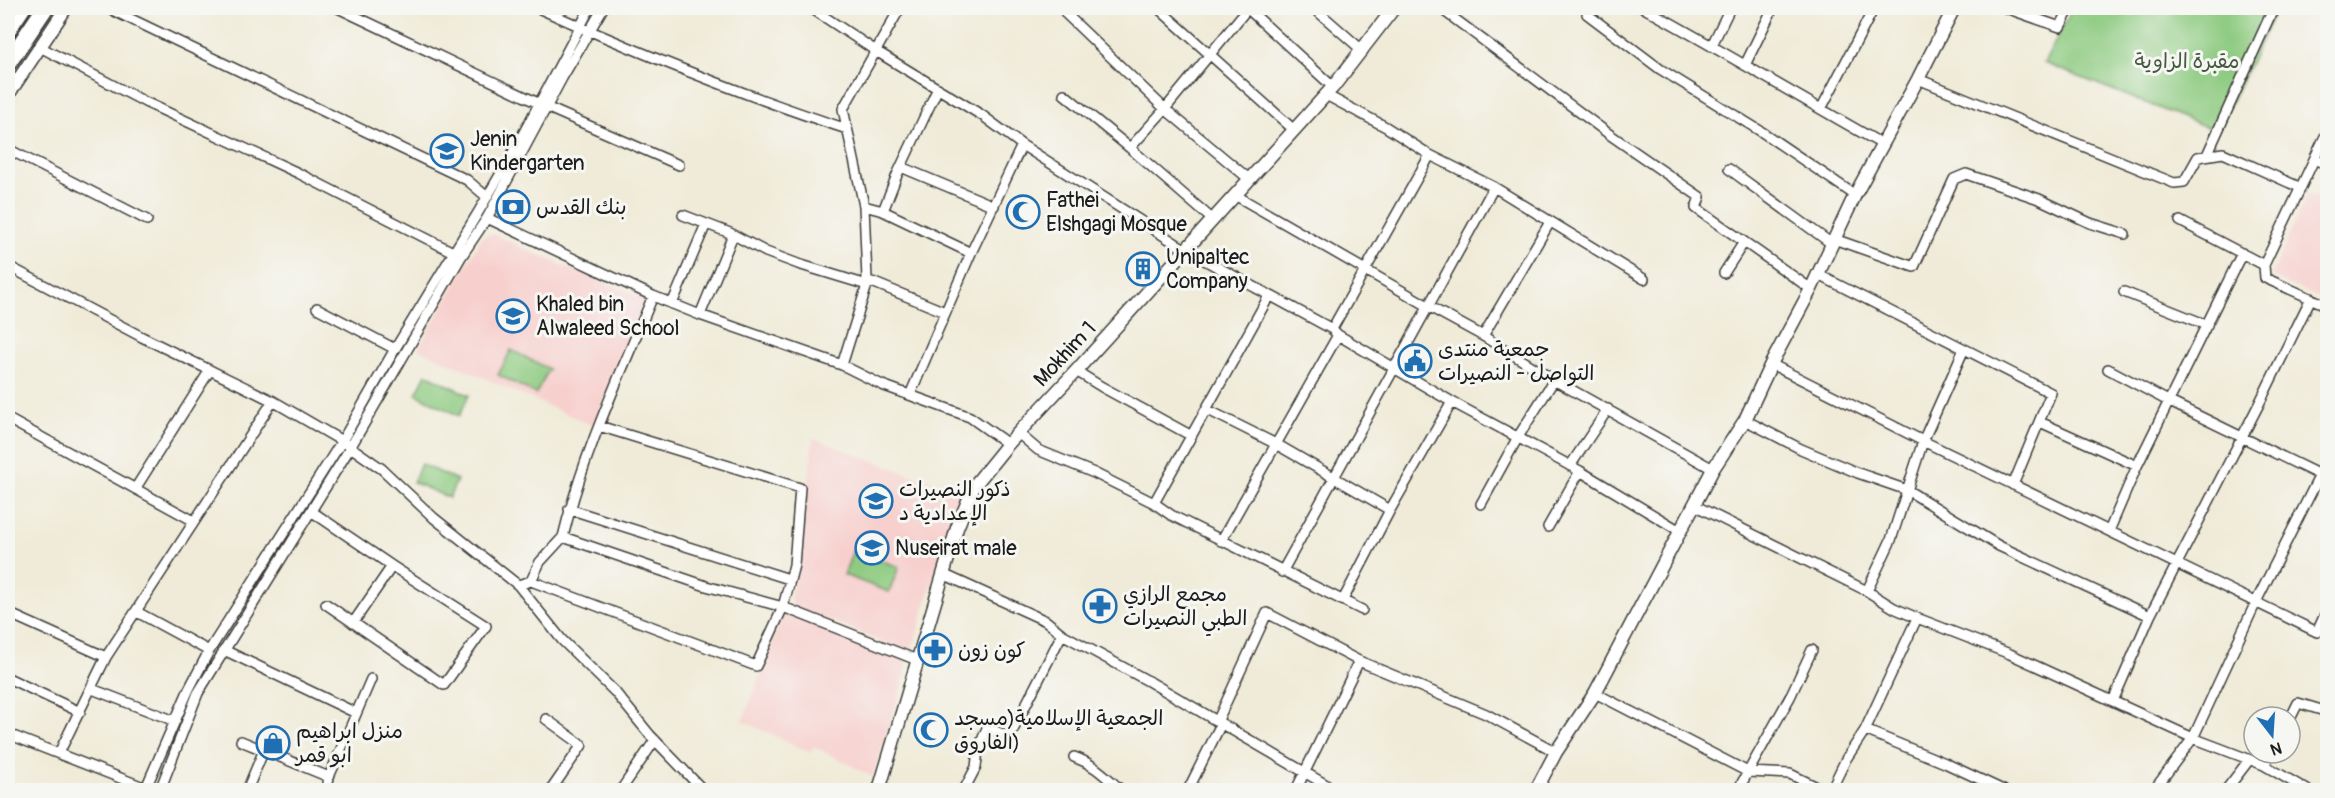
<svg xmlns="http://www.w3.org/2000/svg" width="2335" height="798" viewBox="0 0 2335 798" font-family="Pangolin,'Playpen Sans Arabic',sans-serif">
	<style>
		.built { fill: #f7d0ce }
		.green { fill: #8ecb81; stroke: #55744e; stroke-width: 1.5 }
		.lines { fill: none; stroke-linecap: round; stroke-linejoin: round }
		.street-casing { stroke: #3c3b38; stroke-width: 12 }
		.secondary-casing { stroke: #3c3b38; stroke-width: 15 }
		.highway-casing { stroke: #3c3b38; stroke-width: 20 }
		.street { stroke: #fff; stroke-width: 9 }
		.secondary { stroke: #fff; stroke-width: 12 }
		.highway { stroke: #fff; stroke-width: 16 }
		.labels { text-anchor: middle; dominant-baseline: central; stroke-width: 6; stroke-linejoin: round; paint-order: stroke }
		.park-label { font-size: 21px; fill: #44593f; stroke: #f6f6f2 }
		.poi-label { font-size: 21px; fill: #1c1c1c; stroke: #f6f6f2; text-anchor: start }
		.street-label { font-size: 21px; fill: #1c1c1c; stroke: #f6f6f2 }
	</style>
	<rect width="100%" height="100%" fill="#f6f6f2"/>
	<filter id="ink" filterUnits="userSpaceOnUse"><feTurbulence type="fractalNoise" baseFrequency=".0167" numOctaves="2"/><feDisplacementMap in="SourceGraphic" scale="12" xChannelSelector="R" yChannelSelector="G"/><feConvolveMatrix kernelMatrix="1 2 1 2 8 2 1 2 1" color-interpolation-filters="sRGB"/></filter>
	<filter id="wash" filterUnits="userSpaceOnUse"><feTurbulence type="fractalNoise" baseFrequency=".008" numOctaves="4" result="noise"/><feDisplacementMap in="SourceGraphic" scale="24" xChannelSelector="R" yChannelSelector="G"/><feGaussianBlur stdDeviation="1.35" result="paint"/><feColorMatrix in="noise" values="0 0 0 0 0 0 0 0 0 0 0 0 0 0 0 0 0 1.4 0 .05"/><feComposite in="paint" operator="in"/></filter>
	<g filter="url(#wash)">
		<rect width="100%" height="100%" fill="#f0ebd8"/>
		<!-- built -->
		<path class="built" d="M2307 193 2327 201V301L2271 277Z
			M494 234 550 260 646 299 594 426 418 349 483 236Z
			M813 438 957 492 958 497 912 650 905 653 847 627 793 608 790 596 797 571 804 525Z
			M790 613 844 633 904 660 906 663 907 669 873 777 813 746 811 753 743 721 782 617Z"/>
		<!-- green -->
		<path class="green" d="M2073 8H2277L2217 131 2044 63Z
			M511 350 549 369 536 394 498 375Z
			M426 374 469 395 459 416 416 394Z
			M421 464 457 480 449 498 413 482Z
			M853 550 899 567 889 592 844 575Z"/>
	</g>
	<g filter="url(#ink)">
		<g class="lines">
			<!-- street casing -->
			<g class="street-casing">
				<path id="street" d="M108 8 467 180 487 197
					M338 8 538 103
					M538 8C639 53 742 95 847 129
					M811 8 876 51 983 116 1022 145 1186 250 1332 329 1338 335 1452 402 1580 471 1680 531
					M1158 8 1293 129
					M1247 8 1333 87
					M1314 8 1363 51
					M1440 8 1609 134 1700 197 1696 208 1811 289
					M1592 8 1587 14 1660 69 1762 132 1855 195
					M1644 8C1724 52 1802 99 1882 144
					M2006 8 2060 27 2070 8
					M1066 14 1165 109 1249 179
					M1712 45 1730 8
					M40 47 145 102 298 173 453 252
					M1746 63 1773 8
					M1918 79 2174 183 2184 182 2198 157 2223 153 2299 187
					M1064 94 1130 148 1213 220
					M1326 95 1386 127 1430 155 1494 187 1644 279
					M546 107 679 165
					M1821 109 1874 8
					M1130 148 1165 109 1248 8
					M8 149 147 220
					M2207 155 2269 18 2277 8
					M2315 159 2328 165
					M901 167 994 206
					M1729 169 1832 244
					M1235 195 1428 306 1483 336 1554 380 1713 469
					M864 206 883 211 971 253
					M883 211 897 175 938 88
					M683 215 730 233 766 252 798 264 867 285 872 282 945 312
					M487 218 653 296 700 315 842 365 882 385 970 417 1008 444
					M2180 221 2264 265 2265 278 2328 306
					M1834 239 1914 267 1954 179 1966 174 2039 199 2090 223 2125 234
					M2264 265 2328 130
					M8 266 142 337 273 401 342 441 382 469 434 518 518 585 562 640 615 692 650 735 703 790
					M1724 273 1744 242
					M1817 274 2051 393 2013 485
					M2124 292 2207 325
					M672 304 706 224
					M317 308 395 349
					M700 315 733 235
					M1332 329 1430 155
					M1483 336 1550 222
					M1771 364 1923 441 2317 632 2328 608
					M842 365 867 285V279L864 206 843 109 900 8
					M2108 369 2170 402 2328 479
					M1076 371 1102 387 1190 435
					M910 395 971 253 1022 145
					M1208 410 1276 444 1390 510
					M8 419 194 521
					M1745 420 1801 449 1858 473 1907 490 1999 546 2150 616
					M2040 422 2137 466
					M1018 433 1038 450 1094 473 1154 503 1171 515 1362 610
					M1570 466 1608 409
					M135 489 210 370
					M1154 503 1269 296
					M1481 504 1518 437 1554 380
					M1694 505 1867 591 1894 608 1917 618 2010 654 2193 738 2264 765 2307 790
					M569 509 789 579
					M311 511 392 566 486 626 444 685 326 604
					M1548 527 1580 471
					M2109 531 2137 466 2242 253
					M563 537C583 454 620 375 653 296
					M1221 541 1338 335
					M1282 572 1494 187
					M943 574 1046 621 1062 634 1150 682 1335 790
					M531 581 540 562 563 537 706 586 783 607 917 660
					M518 585 531 581 756 666 783 607 794 565 800 488 599 426
					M1867 591 1891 540 1923 441 1964 349
					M1343 600 1390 510 1452 402
					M137 612 209 651
					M8 613 106 657
					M353 623 392 566
					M224 650 356 713
					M8 678 80 712
					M92 689 175 721
					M1595 693 1748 772 1790 774 1823 790
					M2113 701 2150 616 2259 404 2311 298
					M546 719 582 745 553 787 557 790
					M2290 719 2298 703 2328 712
					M1217 722 1267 613 1359 661 1486 714 1556 752
					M1865 730 1945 763 2003 790
					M8 734 151 790
					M241 741 329 777
					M59 753 106 657 273 401
					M1074 757C1094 764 1106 777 1121 790
					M2264 765 2271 753
					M145 790 189 689 209 651 342 441 395 349 479 211 515 149 590 8
					M160 790 198 693 350 448 461 257 487 218 562 78 603 8
					M247 790 264 750
					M327 790 329 777 371 679
					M621 790 655 740
					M964 790 976 767 978 750 987 728 1008 736 1011 734 1062 634
					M1188 790 1221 724
					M1296 790 1359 661
					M1738 790 1790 697 1812 650
					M1831 790 1846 759 1865 730 1917 618
					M2154 790 2193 738 2256 602 2328 459
					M2226 790 2249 760"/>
			</g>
			<!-- secondary casing -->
			<g class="secondary-casing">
				<path id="secondary" d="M8 95 66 8
					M879 790 957 528 974 486 1008 444 1076 371 1333 87 1394 8
					M1536 790 1556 752 1595 693 1713 469 1745 420 1771 364 1811 289 1855 195 1918 79 1954 8"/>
			</g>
			<!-- highway casing -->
			<g class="highway-casing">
				<path id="highway" d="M8 29 22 8
					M8 63 45 8"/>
			</g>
			<!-- street -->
			<use href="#street" class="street"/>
			<!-- secondary -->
			<use href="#secondary" class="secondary"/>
			<!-- highway -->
			<use href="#highway" class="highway"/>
		</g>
	</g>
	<!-- icons -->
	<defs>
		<g id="school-ring" transform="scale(1.725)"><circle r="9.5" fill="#f6f6f2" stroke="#1f6fb2" stroke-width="1.5"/><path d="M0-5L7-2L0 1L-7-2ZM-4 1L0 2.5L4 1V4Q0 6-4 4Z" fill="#1f6fb2"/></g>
		<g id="bank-ring" transform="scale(1.725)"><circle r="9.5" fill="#f6f6f2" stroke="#1f6fb2" stroke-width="1.5"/><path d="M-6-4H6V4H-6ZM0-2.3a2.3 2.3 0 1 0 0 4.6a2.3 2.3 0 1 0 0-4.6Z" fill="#1f6fb2"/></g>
		<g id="mosque-ring" transform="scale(1.725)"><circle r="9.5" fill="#f6f6f2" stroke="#1f6fb2" stroke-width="1.5"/><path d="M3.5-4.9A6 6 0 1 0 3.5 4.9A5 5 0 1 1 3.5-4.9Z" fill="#1f6fb2"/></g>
		<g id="building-ring" transform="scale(1.725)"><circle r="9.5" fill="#f6f6f2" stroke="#1f6fb2" stroke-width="1.5"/><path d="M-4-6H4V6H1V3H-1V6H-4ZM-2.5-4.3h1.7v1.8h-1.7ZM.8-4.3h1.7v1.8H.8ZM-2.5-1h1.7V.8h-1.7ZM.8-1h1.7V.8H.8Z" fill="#1f6fb2"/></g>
		<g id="civic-ring" transform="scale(1.725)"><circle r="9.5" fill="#f6f6f2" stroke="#1f6fb2" stroke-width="1.5"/><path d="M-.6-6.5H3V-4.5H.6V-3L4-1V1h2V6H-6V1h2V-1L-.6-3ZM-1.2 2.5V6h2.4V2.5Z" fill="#1f6fb2"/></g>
		<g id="pharmacy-ring" transform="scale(1.725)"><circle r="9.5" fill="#f6f6f2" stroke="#1f6fb2" stroke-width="1.5"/><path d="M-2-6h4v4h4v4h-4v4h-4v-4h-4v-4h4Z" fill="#1f6fb2"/></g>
		<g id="shop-ring" transform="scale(1.725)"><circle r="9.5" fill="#f6f6f2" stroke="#1f6fb2" stroke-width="1.5"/><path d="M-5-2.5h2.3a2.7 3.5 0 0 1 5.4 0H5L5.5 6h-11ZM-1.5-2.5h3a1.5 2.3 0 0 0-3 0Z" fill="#1f6fb2"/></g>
	</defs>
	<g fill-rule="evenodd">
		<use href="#school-ring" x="447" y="151"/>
		<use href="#bank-ring" x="513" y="207"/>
		<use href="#mosque-ring" x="1023" y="212"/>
		<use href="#building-ring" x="1143" y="269"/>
		<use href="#school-ring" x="513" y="316"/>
		<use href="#civic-ring" x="1415" y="361"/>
		<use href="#school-ring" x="876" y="501"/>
		<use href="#school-ring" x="872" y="548"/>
		<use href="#pharmacy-ring" x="1100" y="606"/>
		<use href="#pharmacy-ring" x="935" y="650"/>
		<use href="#mosque-ring" x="931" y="730"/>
		<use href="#shop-ring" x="273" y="743"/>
	</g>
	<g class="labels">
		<!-- park labels -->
		<g class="park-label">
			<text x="2187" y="61">مقبرة الزاوية</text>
		</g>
		<!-- poi labels -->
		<g class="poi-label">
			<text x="470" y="139">Jenin<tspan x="470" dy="24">Kindergarten</tspan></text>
			<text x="1046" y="200">Fathei<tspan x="1046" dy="24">Elshgagi Mosque</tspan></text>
			<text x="536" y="207">بنك القدس</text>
			<text x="1166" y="257">Unipaltec<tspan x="1166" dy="24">Company</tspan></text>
			<text x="536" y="304">Khaled bin<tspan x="536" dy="24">Alwaleed School</tspan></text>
			<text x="1438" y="349">جمعية منتدى<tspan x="1438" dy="24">التواصل - النصيرات</tspan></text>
			<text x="899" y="489">ذكور النصيرات<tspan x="899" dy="24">الإعدادية د</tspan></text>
			<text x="895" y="548">Nuseirat male</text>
			<text x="1123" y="594">مجمع الرازي<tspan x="1123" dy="24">الطبي النصيرات</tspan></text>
			<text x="958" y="650">كون زون</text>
			<text x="954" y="718">الجمعية الإسلامية(مسجد<tspan x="954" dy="24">الفاروق)</tspan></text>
			<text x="296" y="731">منزل ابراهيم<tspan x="296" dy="24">ابو قمر</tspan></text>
		</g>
		<!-- street labels -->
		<g class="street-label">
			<text transform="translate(1065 354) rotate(-47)">Mokhim 1</text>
		</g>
	</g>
	<!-- margin -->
	<rect width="2335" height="798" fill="none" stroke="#f6f6f2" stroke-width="30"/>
	<!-- north arrow -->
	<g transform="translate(2272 735) rotate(163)"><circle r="28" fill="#f6f6f2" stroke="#9f9f9c" stroke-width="1.5"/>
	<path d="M0-4.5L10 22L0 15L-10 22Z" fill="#1f6fb2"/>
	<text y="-9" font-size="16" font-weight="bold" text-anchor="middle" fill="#1c1c1c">N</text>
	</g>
</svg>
